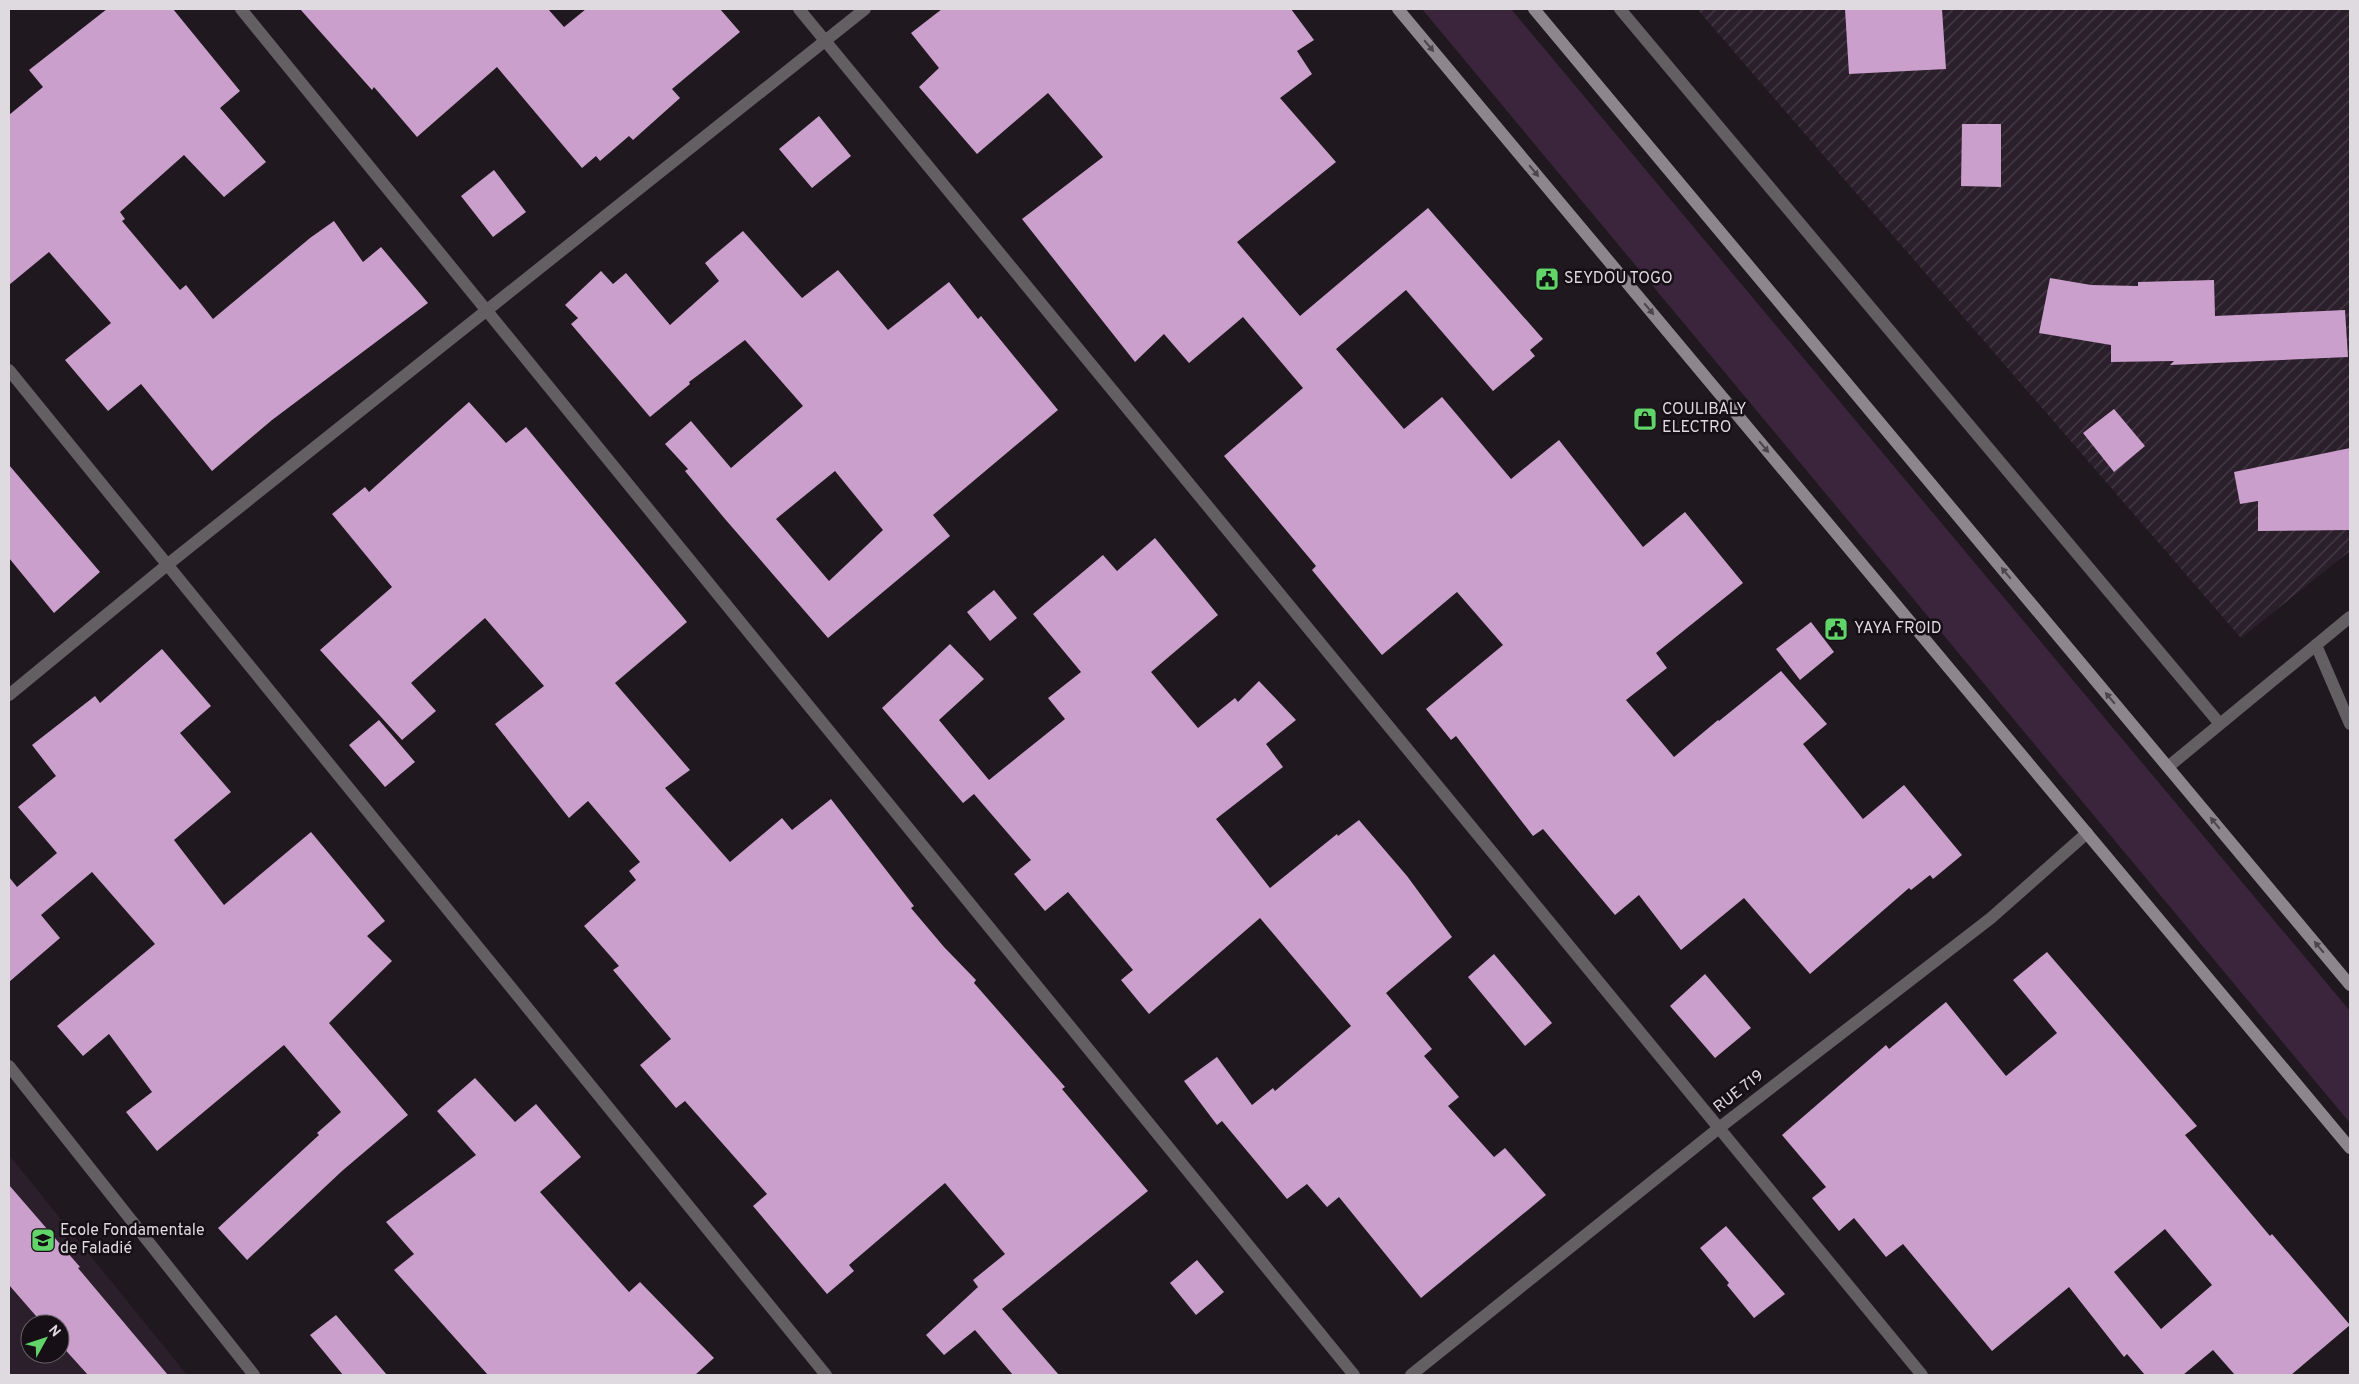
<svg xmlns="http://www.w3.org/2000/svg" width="2359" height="1384" viewBox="0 0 2359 1384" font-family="Overpass,sans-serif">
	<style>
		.built { fill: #2a1f2b; fill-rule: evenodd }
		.industrial { fill: url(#industrial-furrows) }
		.green { fill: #3b253c }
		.building { fill: #ca9fcb; fill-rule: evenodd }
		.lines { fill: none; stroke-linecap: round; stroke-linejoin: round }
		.service { stroke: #635f63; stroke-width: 12 }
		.minor { stroke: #635f63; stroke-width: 12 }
		.secondary { stroke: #8d868d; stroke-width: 12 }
		.oneway { fill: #4c454c }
		.labels { text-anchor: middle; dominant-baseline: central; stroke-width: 5; stroke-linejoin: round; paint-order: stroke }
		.poi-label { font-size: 16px; fill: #dfdadf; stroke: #160f16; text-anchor: start }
		.street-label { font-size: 16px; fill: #dfdadf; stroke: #160f16 }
	</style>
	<defs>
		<pattern id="industrial-furrows" width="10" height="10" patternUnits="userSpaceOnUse" patternTransform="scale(1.25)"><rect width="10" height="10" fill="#2a1f2b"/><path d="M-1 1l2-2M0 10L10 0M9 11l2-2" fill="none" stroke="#483f49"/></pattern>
	</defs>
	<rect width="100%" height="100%" fill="#1f181f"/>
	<!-- built -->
	<path class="built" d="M9 1155 187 1375H9ZM30 1324H60V1354H30Z"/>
	<!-- industrial -->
	<path class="industrial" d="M1697 9H2350V551L2241 638Z"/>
	<!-- green -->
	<path class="green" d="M1422 9H1511L2350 1011V1123Z"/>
	<!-- building -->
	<path class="building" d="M107 9H173L240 91 220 108 266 162 224 197 184 155 120 212 125 219 122 221 180 290 186 285 213 319 310 238 334 221 363 262 381 247 428 303 272 420 212 471 141 384 108 411 65 360 111 323 49 252 9 285V115L43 87 29 70Z
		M300 9H548L564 27 586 9H720L740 32 672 89 680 98 633 140 629 136 600 161 596 156 582 168 497 67 417 137 374 87 372 90Z
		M942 9H1291L1314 40 1297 51 1312 74 1280 98 1336 162 1237 242 1300 316 1428 208 1543 339 1530 350 1535 356 1493 391 1406 290 1336 349 1404 429 1442 397 1511 479 1559 440 1643 547 1685 512 1743 583 1656 653 1667 668 1626 700 1674 757 1718 720 1719 721 1781 671 1827 724 1803 744 1863 819 1904 785 1962 855 1933 879 1930 875 1911 890 1909 888 1810 974 1744 898 1681 950 1639 895 1615 915 1543 829 1533 836 1456 736 1451 740 1426 709 1503 645 1457 592 1382 655 1312 570 1316 566 1224 456 1303 388 1243 317 1189 363 1164 334 1135 362 1022 219 1103 157 1048 93 977 154 919 87 939 68 911 33Z
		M1845 9H1942L1946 69 1849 74Z
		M819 116 851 156 812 188 779 149Z
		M1962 124H2001V187L1961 186Z
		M494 170 526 212 493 237 461 196Z
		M743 231 802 298 838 270 888 330 949 282 978 319 981 316 1058 410 933 515 950 536 828 638 725 519 685 471 688 469 665 444 691 421 731 468 803 406 745 340 689 382 690 384 650 417 571 324 578 318 565 305 601 271 613 284 626 273 670 325 719 281 705 263ZM835 471 883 530 829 581 776 519Z
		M2050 278 2091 285 2138 286V282L2214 280 2215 316 2345 310 2348 357 2170 365 2174 361 2111 362V345L2039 333Z
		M469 402 506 443 526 427 687 622 615 683 690 770 665 788 730 862 782 818 792 830 831 799 914 906 911 908 944 947 976 980 974 983 1065 1087 1062 1089 1148 1191 1002 1309 1059 1375H1013L975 1330 944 1355 926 1335 978 1287 973 1280 1005 1254 945 1183 849 1265 854 1271 827 1294 753 1206 767 1194 685 1101 676 1108 640 1065 671 1039 613 970 619 966 584 926 636 880 629 871 640 862 588 801 569 818 495 724 544 686 485 618 411 683 436 711 402 740 320 650 392 587 332 514 365 487 369 492Z
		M2114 409 2145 446 2114 472 2083 433Z
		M2350 448V530L2258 531V501L2240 504 2234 472Z
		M9 465 100 572 54 613 9 558Z
		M1155 538 1218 615 1151 672 1198 728 1235 698 1238 702 1259 681 1296 720 1266 744 1283 767 1216 819 1270 888 1337 834 1338 836 1359 820 1407 876 1452 937 1386 993 1432 1049 1424 1056 1459 1097 1448 1106 1494 1157 1505 1148 1546 1195 1421 1298 1339 1197 1327 1207 1307 1184 1287 1199 1222 1121 1217 1125 1184 1081 1217 1057 1252 1105 1273 1088 1275 1091 1351 1026 1260 918 1149 1014 1121 980 1133 970 1068 892 1045 911 1014 874 1031 860 974 794 963 803 882 708 950 644 984 679 939 720 989 780 1065 719 1048 698 1081 672 1033 614 1103 555 1117 571Z
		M994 590 1017 618 990 641 967 612Z
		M1811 622 1834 652 1800 680 1776 649Z
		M162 649 211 706 180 733 231 792 174 840 224 905 311 832 385 921 367 936 392 961 329 1023 408 1115 342 1171 247 1260 218 1228 319 1135 317 1133 341 1112 284 1045 157 1151 126 1112 152 1092 109 1034 83 1056 57 1026 155 944 92 872 41 915 60 938 9 982V877L17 887 57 853 18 807 56 776 32 745 95 696 100 703Z
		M379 720 415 762 385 787 349 745Z
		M2047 952 2197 1126 2185 1135 2270 1236 2272 1234 2350 1325 2291 1375H2235L2213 1350 2183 1375H2145L2127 1354 2124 1357 2069 1287 1992 1351 1903 1244 1886 1257 1854 1218 1839 1231 1812 1198 1826 1187 1782 1135 1886 1045 1889 1049 1946 1002 2006 1076 2057 1033 2013 980ZM2165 1229 2212 1285 2161 1329 2114 1272Z
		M1494 954 1552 1023 1525 1046 1468 977Z
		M1705 974 1751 1028 1715 1058 1670 1006Z
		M475 1078 515 1122 536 1104 581 1157 540 1192 629 1292 640 1282 714 1358 695 1375H488L394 1270 414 1254 386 1222 476 1155 437 1111Z
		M9 1185 80 1267 78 1268 168 1375H88L60 1344V1324H43L9 1285Z
		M1726 1226 1785 1294 1754 1318 1727 1285 1729 1283 1700 1248Z
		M1197 1260 1224 1292 1196 1315 1170 1283Z
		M336 1315 387 1375H343L310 1335Z"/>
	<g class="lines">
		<!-- service -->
		<path class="service" d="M2316 645 2350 724"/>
		<!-- minor -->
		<path class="minor" d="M241 9 1354 1375
			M799 9 1922 1375
			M1620 9 2220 724
			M9 370 826 1375
			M9 695 167 565 865 9
			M2168 767 2350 617
			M9 1066 254 1375
			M1411 1375 1719 1128 1991 918 2087 833"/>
		<!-- secondary -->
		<path class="secondary" d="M1398 9 2350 1148
			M1534 9 2350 985"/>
	</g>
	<!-- one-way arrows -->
	<defs><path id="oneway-solid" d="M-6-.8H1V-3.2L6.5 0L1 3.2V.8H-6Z" transform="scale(1.25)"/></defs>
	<g class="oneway">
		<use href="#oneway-solid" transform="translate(1429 46) rotate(50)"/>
		<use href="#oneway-solid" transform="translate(1534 171) rotate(50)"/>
		<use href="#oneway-solid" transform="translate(1649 309) rotate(50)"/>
		<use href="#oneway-solid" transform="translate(1764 447) rotate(50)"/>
		<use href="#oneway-solid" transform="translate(2006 573) rotate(-130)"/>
		<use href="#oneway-solid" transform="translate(2110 698) rotate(-130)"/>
		<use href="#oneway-solid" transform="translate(2215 823) rotate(-130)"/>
		<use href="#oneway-solid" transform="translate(2319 947) rotate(-130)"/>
	</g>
	<!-- icons -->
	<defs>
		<g id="civic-square" transform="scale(1.25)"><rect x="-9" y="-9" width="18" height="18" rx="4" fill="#61d46a" stroke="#160f16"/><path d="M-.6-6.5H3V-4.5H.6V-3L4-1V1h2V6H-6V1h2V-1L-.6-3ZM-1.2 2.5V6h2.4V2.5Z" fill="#111"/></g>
		<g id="shop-square" transform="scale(1.25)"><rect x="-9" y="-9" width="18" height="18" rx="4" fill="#61d46a" stroke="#160f16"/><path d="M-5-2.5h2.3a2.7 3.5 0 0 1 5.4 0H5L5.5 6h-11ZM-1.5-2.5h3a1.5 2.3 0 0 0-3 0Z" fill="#111"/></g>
		<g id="school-square" transform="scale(1.25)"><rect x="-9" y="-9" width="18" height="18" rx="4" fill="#61d46a" stroke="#160f16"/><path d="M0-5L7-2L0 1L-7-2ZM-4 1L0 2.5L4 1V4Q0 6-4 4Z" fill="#111"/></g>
	</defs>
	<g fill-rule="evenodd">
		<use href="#civic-square" x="1547" y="279"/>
		<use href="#shop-square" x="1645" y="419"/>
		<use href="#civic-square" x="1836" y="629"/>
		<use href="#school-square" x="43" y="1240"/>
	</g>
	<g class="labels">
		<!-- poi labels -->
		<g class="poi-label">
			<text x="1564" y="279">SEYDOU TOGO</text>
			<text x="1662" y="410">COULIBALY<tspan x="1662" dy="18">ELECTRO</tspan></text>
			<text x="1854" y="629">YAYA FROID</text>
			<text x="60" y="1231">Ecole Fondamentale<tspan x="60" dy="18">de Faladié</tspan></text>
		</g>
		<!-- street labels -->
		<g class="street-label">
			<text transform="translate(1739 1092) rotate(-38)">RUE 719</text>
		</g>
	</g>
	<!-- border -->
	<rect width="2359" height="1384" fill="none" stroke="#dfdadf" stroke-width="20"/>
	<!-- north arrow -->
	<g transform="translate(45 1339) rotate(50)"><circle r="24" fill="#160f16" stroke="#666066"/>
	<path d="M0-4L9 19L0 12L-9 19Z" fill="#61d46a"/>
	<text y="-8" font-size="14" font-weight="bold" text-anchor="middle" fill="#dfdadf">N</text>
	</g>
</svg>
